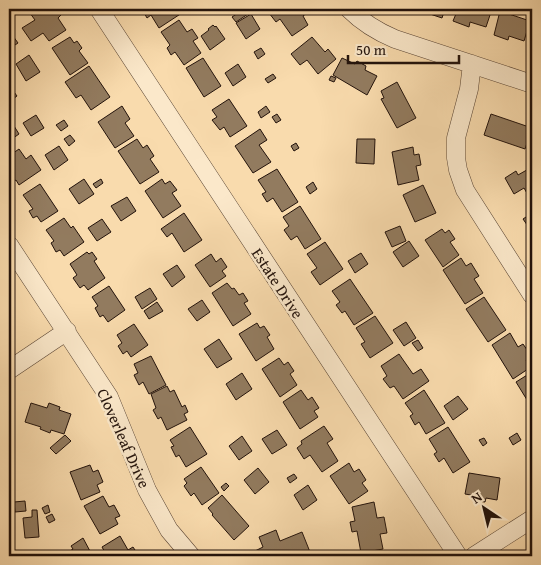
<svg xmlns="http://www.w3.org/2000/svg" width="541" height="565" viewBox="0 0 541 565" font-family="'Gentium Book Plus',serif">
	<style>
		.building { fill: #927b5f; stroke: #22120b }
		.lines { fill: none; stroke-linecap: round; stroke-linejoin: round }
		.street-casing { stroke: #584434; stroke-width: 19 }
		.street { stroke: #fbe8ca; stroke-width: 18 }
		.labels { text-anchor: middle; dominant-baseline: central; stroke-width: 5; stroke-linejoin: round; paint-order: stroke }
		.street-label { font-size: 16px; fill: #22120b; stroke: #fbe8ca }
	</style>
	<rect width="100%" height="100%" fill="#f9dbad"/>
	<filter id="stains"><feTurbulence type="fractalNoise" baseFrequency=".004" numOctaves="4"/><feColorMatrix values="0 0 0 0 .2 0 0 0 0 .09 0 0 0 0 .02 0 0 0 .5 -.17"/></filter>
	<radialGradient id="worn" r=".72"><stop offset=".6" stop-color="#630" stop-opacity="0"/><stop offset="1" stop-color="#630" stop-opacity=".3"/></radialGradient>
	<!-- building -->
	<path class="building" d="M27 9H57L61 15 58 18 66 30 49 41 43 33 31 41 22 28 35 20Z
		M146 9H188L159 28 151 15 147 18 143 11Z
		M244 9 248 14 236 22 232 17Z
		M275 9H304L307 13 303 16 308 25 292 36 280 19 276 22 269 13Z
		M429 9H445L442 18 427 13Z
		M458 9H492L486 27 470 22 469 27 453 21Z
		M500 11 530 21 524 41 509 36 508 40 494 35Z
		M251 14 260 29 246 39 236 23Z
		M179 20 187 32 192 29 198 38 193 41 201 53 184 65 175 52 171 55 167 48 170 45 161 32Z
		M9 23 14 30 9 34Z
		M213 25 215 27 216 26 225 39 210 50 201 36 209 30 208 29Z
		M13 36 18 43 9 49V39Z
		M70 37 74 43 77 41 82 48 79 51 88 63 70 75 52 48Z
		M312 37 325 52 328 49 336 59 318 74 307 60 300 65 291 54Z
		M261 48 265 54 258 59 254 52Z
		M29 55 40 72 26 81 16 64Z
		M203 58 221 86 204 97 186 68Z
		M342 58 355 64 357 61 366 66 365 70 377 76 367 95 333 75Z
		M238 64 246 77 233 86 225 73Z
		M89 66 110 97 91 110 81 95 76 98 65 82Z
		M273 74 276 78 268 83 265 79Z
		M331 76 336 78 334 82 329 80Z
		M397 82 416 118 397 128 381 99 384 98 381 91Z
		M14 92 17 96 13 99 10 95Z
		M229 99 247 126 230 137 224 127 220 130 212 120 217 117 212 110Z
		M122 106 130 119 125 123 134 136 115 148 98 122Z
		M266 106 270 112 261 118 258 112Z
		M277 114 281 120 276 123 272 117Z
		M491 114 532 128 525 149 484 135Z
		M36 115 44 128 31 136 23 123Z
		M9 118 19 134 9 141Z
		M64 120 68 126 61 131 56 125Z
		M260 129 267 140 259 145 271 162 253 173 235 146Z
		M70 135 75 141 69 146 64 139Z
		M137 139 143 148 147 145 154 156 150 159 159 172 140 184 118 151Z
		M357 139H375L374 164 356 163Z
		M296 143 299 148 294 151 291 146Z
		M59 146 68 160 54 170 45 155Z
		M413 147 414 155 419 154 421 165 416 166 419 180 398 185 392 152Z
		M19 149 26 159 31 155 41 170 19 185 16 180 11 183 9 179V156Z
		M532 167V202L524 188 514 194 505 178 516 171 518 175Z
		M277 169 298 202 282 212 273 198 267 202 262 194 266 192 258 180Z
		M84 179 94 194 79 204 69 189Z
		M101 179 103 183 96 188 93 184Z
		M162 179 165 184 170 181 177 190 172 193 181 206 163 218 145 191Z
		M313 182 317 189 310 194 306 187Z
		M40 184 58 211 41 222 37 216 33 218 29 211 33 209 23 195Z
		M423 185 436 213 415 222 403 195Z
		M127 197 136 211 121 221 111 206Z
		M300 206 321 239 305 249 297 236 291 240 284 230 289 226 283 217Z
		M184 213 202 240 184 252 172 233 167 237 161 229Z
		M532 213V232L523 219Z
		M64 218 71 228 73 226 84 242 64 256 60 250 56 252 51 243 54 241 46 230Z
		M102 219 111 232 97 241 88 228Z
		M400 226 406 241 392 247 385 232Z
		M442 229 445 233 449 230 455 239 450 242 459 255 443 267 425 240Z
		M409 241 419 256 403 267 393 252Z
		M325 242 343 269 320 285 311 272 317 268 307 254Z
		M87 252 89 254 92 252 97 259 94 261 105 278 88 290 84 285 80 288 73 278 77 275 70 264Z
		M361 253 368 264 355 273 348 261Z
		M211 254 216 262 221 258 227 267 222 271 226 276 210 287 195 265Z
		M461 258 466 266 471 263 479 276 474 279 483 293 465 304 443 270Z
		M177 265 185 277 172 287 163 274Z
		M350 279 373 313 354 325 345 311 342 313 336 305 340 302 332 291Z
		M227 283 232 289 234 288 239 295 243 293 248 301 244 303 251 314 233 326 212 293Z
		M109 286 125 310 108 322 103 315 100 317 95 308 98 306 92 297Z
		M150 288 157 299 142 309 135 297Z
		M484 297 506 330 488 342 466 309Z
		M202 300 210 312 197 321 188 309Z
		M157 302 163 311 149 319 144 311Z
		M375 316 393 343 370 358 361 344 365 342 356 328Z
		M406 322 416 338 404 346 393 330Z
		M257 323 260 328 264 326 270 335 267 337 274 349 256 361 239 334Z
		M134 324 148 345 131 357 127 351 123 354 118 346 122 343 117 335Z
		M510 333 518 347 523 344 532 357 526 360 531 367 513 379 492 345Z
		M219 339 232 359 217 368 204 349Z
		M418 340 423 348 418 351 412 343Z
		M399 354 413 374 421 369 429 381 403 399 394 386 390 388 383 379 387 376 381 366Z
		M151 356 166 385 149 394 143 382 139 385 134 375 138 373 134 364Z
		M279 358 284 365 288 362 294 371 290 374 297 385 280 397 262 369Z
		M532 372V408L516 382Z
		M242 373 252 389 236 400 226 384Z
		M167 386 170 392 174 390 182 407 185 405 188 412 184 414 187 420 167 430 161 417 158 419 153 410 156 408 151 394Z
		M301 390 308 400 312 397 319 408 314 411 318 417 300 429 283 402Z
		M424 390 445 423 426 434 419 422 415 425 410 416 413 414 405 403Z
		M458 396 468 409 453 420 444 406Z
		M31 403 47 408 49 403 60 407 59 410 71 414 64 434 51 430 50 433 40 429 41 427 25 422Z
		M324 426 333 439 327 443 338 461 322 472 310 455 304 459 297 448 302 444 301 441Z
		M190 427 207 454 186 467 179 455 176 457 171 447 174 446 170 440Z
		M448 427 470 462 453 473 444 458 439 462 434 454 437 452 429 439Z
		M277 430 287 445 272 454 262 439Z
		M517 433 521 440 513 445 509 438Z
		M65 435 71 441 56 454 50 448Z
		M242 436 252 451 239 460 229 446Z
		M484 438 487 443 483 446 479 440Z
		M349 463 354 472 359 469 366 480 362 483 368 491 349 504 330 476Z
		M90 465 93 472 98 470 103 482 97 485 100 492 81 500 70 472Z
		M201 467 219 493 202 505 194 493 191 496 184 486 187 483 184 479Z
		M258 468 269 482 255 494 244 480Z
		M469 473 500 478 497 500 486 498 485 502 476 501 477 496 465 494Z
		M294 474 297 478 290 483 287 478Z
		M226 483 229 486 224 491 221 487Z
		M308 485 317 500 303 510 294 495Z
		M222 495 249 526 234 540 212 515 213 514 208 508Z
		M103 496 109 507 114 505 120 516 115 518 118 524 100 534 84 506Z
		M25 501 26 511 15 512 14 502Z
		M374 502 377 518 384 517 387 533 380 534 383 549 361 553 357 531 352 532 350 522 355 521 352 507Z
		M48 505 50 512 45 514 42 508Z
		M32 510H37L39 537 25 538 23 518 32 517Z
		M52 514 55 520 49 523 46 517Z
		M276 530 280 541 302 532 310 552 299 556H257L255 551 263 547 259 537Z
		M120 536 128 550 133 547 139 556H107L102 547Z
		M83 538 91 553 85 556H62L73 549 71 546Z
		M9 544H11L12 556H9Z"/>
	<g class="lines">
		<!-- street casing -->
		<g class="street-casing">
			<path id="street" d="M99 9 458 556
				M349 9C363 23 376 31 395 39L532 84
				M472 64 469 89 456 138V158L458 170 465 190 532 295
				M9 245 109 397 147 490 169 530 191 556
				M9 370 67 331
				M474 556 532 519"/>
		</g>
		<!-- street -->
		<use href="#street" class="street"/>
	</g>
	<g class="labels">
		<!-- street labels -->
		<g class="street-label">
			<text transform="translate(278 283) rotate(57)">Estate Drive</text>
			<text transform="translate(124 438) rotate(66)">Cloverleaf Drive</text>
		</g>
	</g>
	<!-- margin -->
	<rect width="541" height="565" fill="none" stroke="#f9dbad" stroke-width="30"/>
	<rect x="10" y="10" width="521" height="545" fill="none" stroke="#22120b" stroke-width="2.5"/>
	<rect x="15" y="15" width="511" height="535" fill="none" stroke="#22120b"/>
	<!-- north arrow -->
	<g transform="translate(484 508) rotate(325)" stroke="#fbe8ca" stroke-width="4" paint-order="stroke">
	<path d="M0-4L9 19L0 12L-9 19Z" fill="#22120b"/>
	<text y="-8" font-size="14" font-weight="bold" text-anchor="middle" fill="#22120b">N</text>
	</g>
	<!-- scale -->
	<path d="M348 55v8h111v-8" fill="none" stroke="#22120b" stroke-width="2.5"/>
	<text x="356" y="55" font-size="15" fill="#22120b" stroke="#fbe8ca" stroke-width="4" paint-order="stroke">50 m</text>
	<rect width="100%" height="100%" filter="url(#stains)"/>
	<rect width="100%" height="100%" fill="url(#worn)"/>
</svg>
